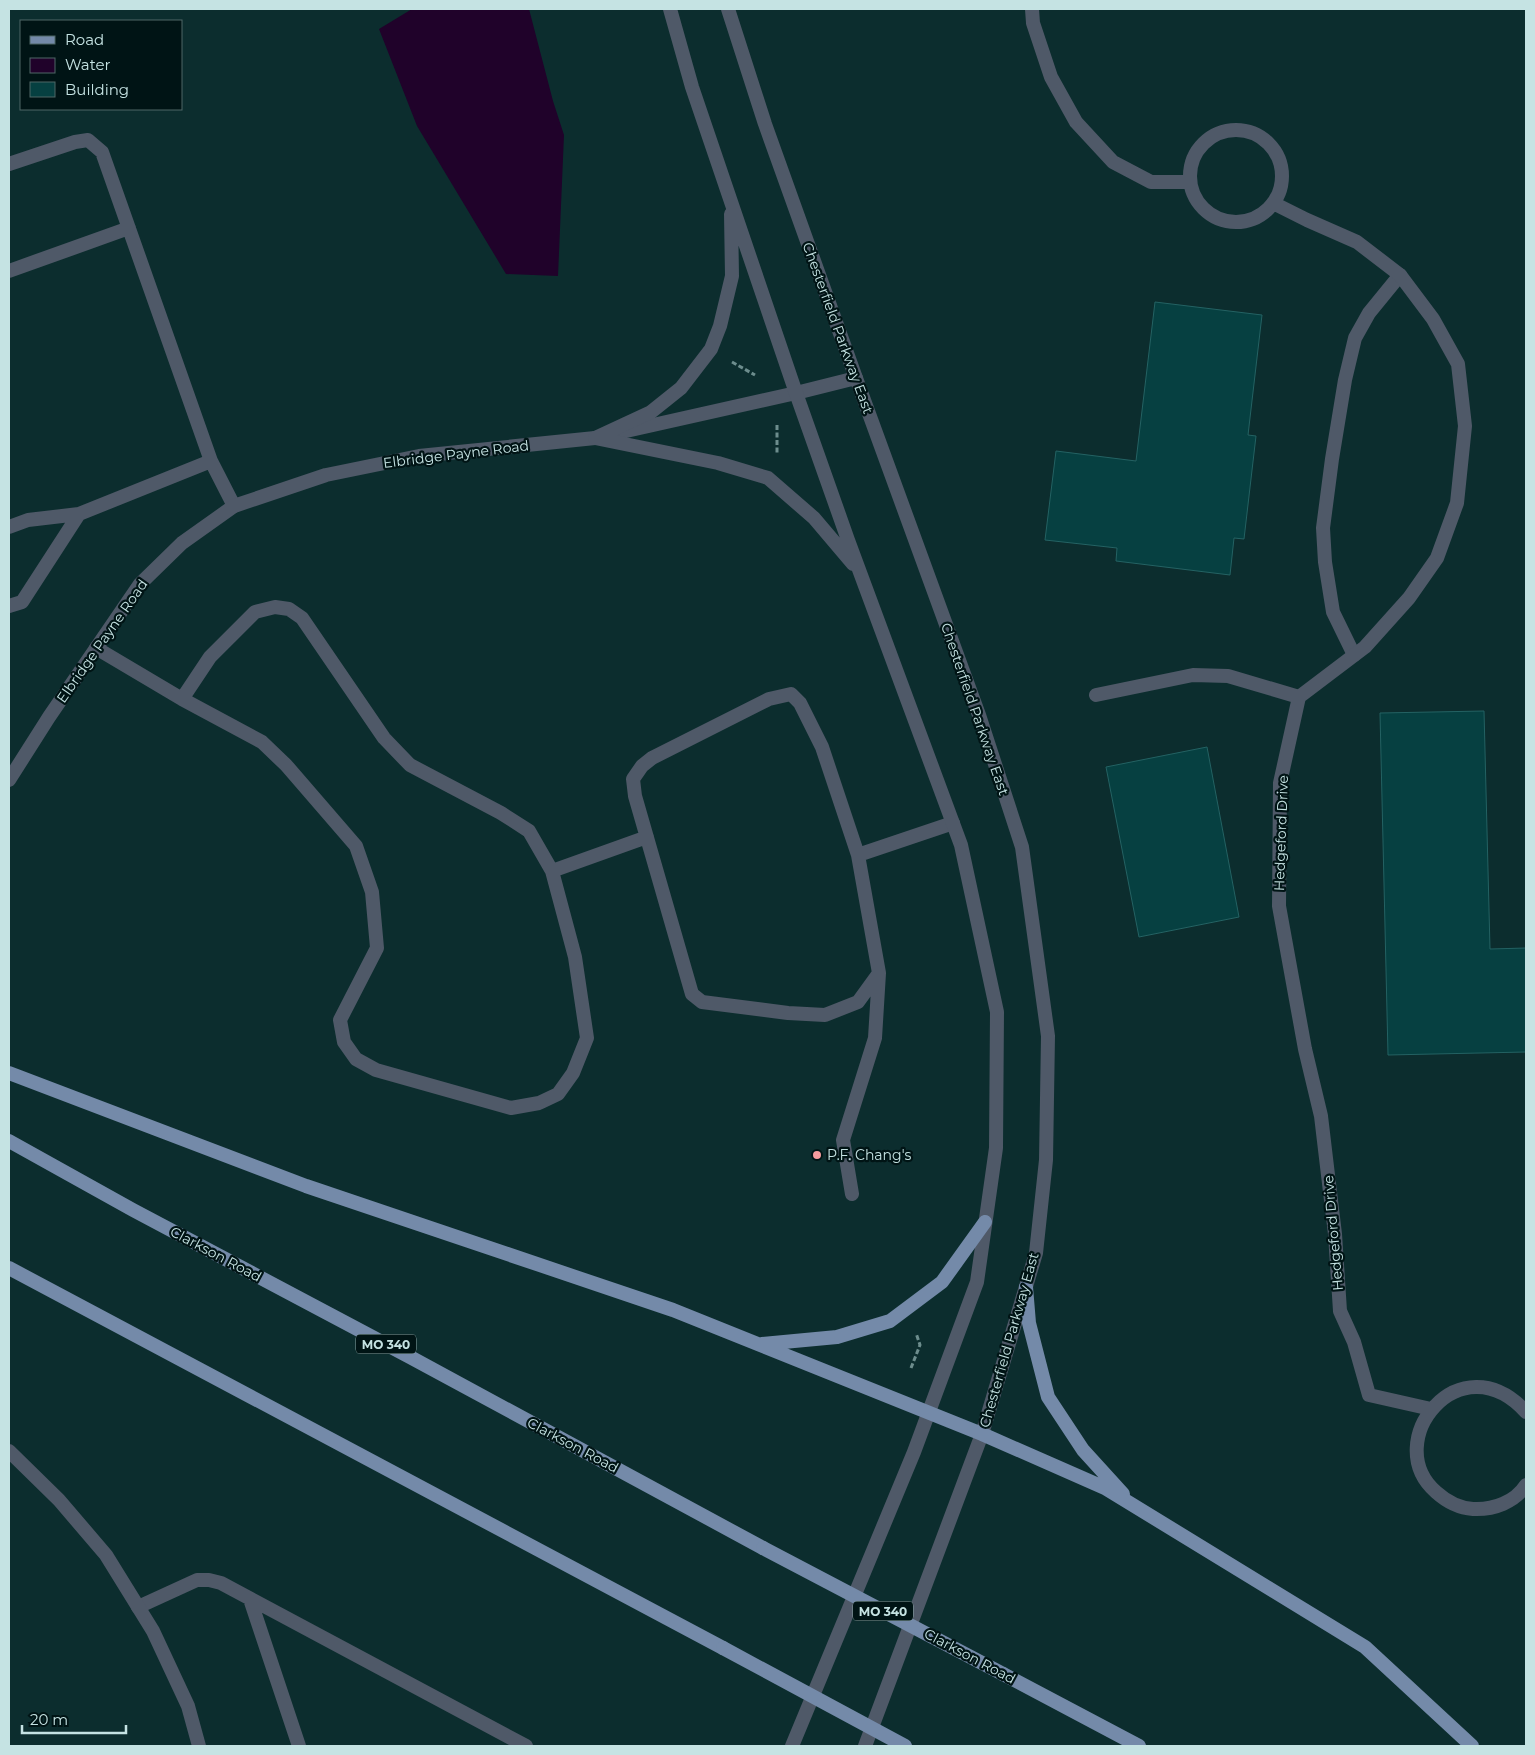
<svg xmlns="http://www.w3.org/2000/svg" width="1535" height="1755" viewBox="0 0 1535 1755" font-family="Montserrat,sans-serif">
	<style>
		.water { fill: #20022a }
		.building { fill: #064041; stroke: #246263 }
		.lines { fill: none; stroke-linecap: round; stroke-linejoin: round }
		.path { stroke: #6d8d8d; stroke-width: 3; stroke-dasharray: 5 2.5; stroke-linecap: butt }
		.service { stroke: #4f5968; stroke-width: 14 }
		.minor { stroke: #4f5968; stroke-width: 14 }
		.tertiary { stroke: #4f5968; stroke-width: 14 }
		.primary { stroke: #748aa9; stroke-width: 14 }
		.primary-bridge { stroke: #748aa9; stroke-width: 14 }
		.poi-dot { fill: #f59b9e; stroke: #001415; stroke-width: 2 }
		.labels { text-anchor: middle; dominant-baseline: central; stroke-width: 4.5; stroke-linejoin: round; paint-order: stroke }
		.shield { fill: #001415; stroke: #8aa5a5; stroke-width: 1 }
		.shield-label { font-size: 12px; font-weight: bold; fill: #c5e3e3 }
		.street-label { font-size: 14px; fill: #c5e3e3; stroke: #001415 }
		.poi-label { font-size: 14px; fill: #c5e3e3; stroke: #001415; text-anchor: start }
	</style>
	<rect width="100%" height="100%" fill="#0c2d2e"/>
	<!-- water -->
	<path class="water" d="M412 9H529L553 101 564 135 558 276 506 274 417 126 379 29Z"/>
	<!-- building -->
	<path class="building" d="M1155 302 1262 315 1248 435 1256 436 1244 539 1234 538 1230 575 1116 561 1117 548 1045 540 1056 451 1136 461Z
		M1484 711 1490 949 1526 948V1052L1388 1055 1380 713Z
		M1207 747 1239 917 1139 937 1106 767Z"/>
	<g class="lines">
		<!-- path -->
		<path class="path" d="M732 362 755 375
			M777 425V455
			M911 1368 920 1345 916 1333"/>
		<!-- service -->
		<path class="service" d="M9 164 75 142 88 140 102 152 211 461 234 506
			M9 271 129 228
			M9 527 28 520 79 514 211 461
			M9 606 22 602 79 514
			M96 648 182 699 210 657 255 612 275 607 289 609 302 618 384 738 410 765 501 813 529 831 552 871 647 837
			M1354 655 1333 612 1325 562 1323 528 1332 459 1345 380 1355 338 1369 313 1400 275
			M182 699 262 742 286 765 356 846 372 892 377 948 340 1020 344 1042 356 1059 376 1070 511 1108 539 1103 558 1094 573 1073 587 1038 575 957 552 871
			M858 855 822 747 800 703 791 694 769 699 652 758 642 766 633 779 635 796 692 994 702 1002 788 1013 825 1015 858 1002 879 973 858 855 953 823
			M852 1194 843 1140 875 1038 879 973
			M250 1599 299 1746
			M138 1607 197 1580H209L221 1583 526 1746"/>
		<!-- minor -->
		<path class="minor" d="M1032 9 1033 23 1051 77 1076 122 1113 162 1151 182H1190
			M1190 176a46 46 0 1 1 92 0a46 46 0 1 1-92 0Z
			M1273 203 1307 220 1357 242 1400 275 1433 319 1458 364 1465 426 1457 503 1437 558 1409 598 1365 647 1299 697 1280 783 1279 906 1305 1049 1321 1116 1335 1234 1340 1311 1354 1342 1369 1395 1431 1409
			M1096 695 1193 675 1228 676 1299 697
			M9 780 49 717 140 584 182 543 234 506 326 475 419 456 595 438 796 393 856 378
			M1526 1412C1460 1340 1379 1442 1436 1492 1447 1502 1459 1508 1473 1509 1494 1510 1515 1502 1526 1485
			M9 1451 59 1500 106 1555 153 1631 188 1706 199 1746"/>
		<!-- tertiary -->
		<path class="tertiary" d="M670 9 692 87 796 393 848 540 961 845 997 1012 996 1148 977 1282 914 1452 792 1746
			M728 9 765 124 856 378 979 715 1022 847 1048 1036 1046 1160 1036 1253 982 1434 865 1746
			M595 438 718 463 768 478 814 518 853 564
			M595 438 651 412 681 388 711 349 720 326 732 276 731 214"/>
		<!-- primary -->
		<path class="primary" d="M9 1073 306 1186 673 1310 982 1434 1105 1488 1365 1647 1472 1746
			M9 1141 133 1210 410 1357 763 1548
			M9 1268 723 1648
			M1026 1287 1029 1323 1048 1397 1083 1450 1123 1494
			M762 1344 837 1337 890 1321 942 1282 985 1222
			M1003 1674 1139 1746"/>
		<!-- primary-bridge -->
		<path class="primary-bridge" d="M763 1548 1003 1674
			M723 1648 905 1746"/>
	</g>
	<!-- markers -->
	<circle class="poi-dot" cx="817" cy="1155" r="5"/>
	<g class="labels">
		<!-- shield labels -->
		<g class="shield">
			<rect x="356" y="1334.5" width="60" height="19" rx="4"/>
			<rect x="853" y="1601.5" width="60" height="19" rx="4"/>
		</g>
		<g class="shield-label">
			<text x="386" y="1344">MO 340</text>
			<text x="883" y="1611">MO 340</text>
		</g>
		<!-- street labels -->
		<g class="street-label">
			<text transform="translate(838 328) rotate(70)">Chesterfield Parkway East</text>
			<text transform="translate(456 454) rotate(-7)">Elbridge Payne Road</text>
			<text transform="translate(102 641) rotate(-55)">Elbridge Payne Road</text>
			<text transform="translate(975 709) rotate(71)">Chesterfield Parkway East</text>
			<text transform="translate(1281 833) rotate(-88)">Hedgeford Drive</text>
			<text transform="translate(1333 1233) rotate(-95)">Hedgeford Drive</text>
			<text transform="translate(216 1254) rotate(28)">Clarkson Road</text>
			<text transform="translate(1009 1340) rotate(-74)">Chesterfield Parkway East</text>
			<text transform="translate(573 1445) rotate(28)">Clarkson Road</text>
			<text transform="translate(970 1656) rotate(28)">Clarkson Road</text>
		</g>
		<!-- poi labels -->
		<g class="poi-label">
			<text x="827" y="1155">P.F. Chang's</text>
		</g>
	</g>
	<!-- border -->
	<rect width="1535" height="1755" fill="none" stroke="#c5e3e3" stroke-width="20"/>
	<!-- legend -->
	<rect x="20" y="20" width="162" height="90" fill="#001415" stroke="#4f6767"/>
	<rect x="30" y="36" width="25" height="8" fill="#748aa9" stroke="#4f6767"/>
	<text x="65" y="45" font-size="15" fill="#c5e3e3">Road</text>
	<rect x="30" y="58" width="25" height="15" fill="#20022a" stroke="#4f6767"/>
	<text x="65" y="70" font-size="15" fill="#c5e3e3">Water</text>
	<rect x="30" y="82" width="25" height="15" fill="#064041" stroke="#4f6767"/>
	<text x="65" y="95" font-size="15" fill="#c5e3e3">Building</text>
	<!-- scale -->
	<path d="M22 1725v8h104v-8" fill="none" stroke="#c5e3e3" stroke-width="2.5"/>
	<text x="30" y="1725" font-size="15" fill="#c5e3e3" stroke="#001415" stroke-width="4" paint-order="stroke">20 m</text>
</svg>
